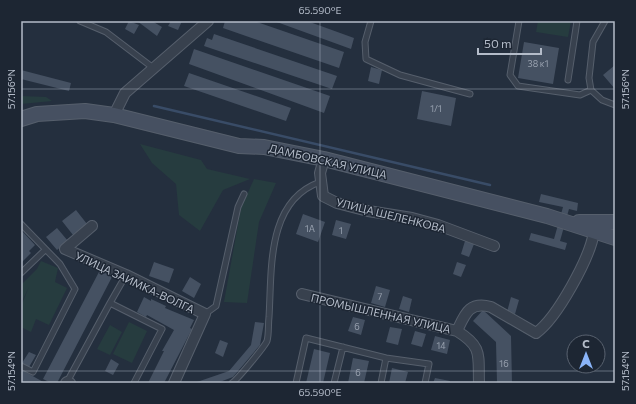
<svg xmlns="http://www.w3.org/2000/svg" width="636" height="404" viewBox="0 0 636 404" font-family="Commissioner,sans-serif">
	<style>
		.green { fill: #263c3f }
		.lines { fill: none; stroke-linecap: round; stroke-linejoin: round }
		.stream { stroke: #394c67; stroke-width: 2.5 }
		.building { fill: #455162 }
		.lane-casing { stroke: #565f6c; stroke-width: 7 }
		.street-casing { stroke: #565f6c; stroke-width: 12 }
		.secondary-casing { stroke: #565f6c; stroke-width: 16 }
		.lane { stroke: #38414e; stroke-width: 5 }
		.street { stroke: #38414e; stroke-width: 10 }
		.secondary { stroke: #465061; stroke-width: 14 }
		.ticks { fill: none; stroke: #b4bcc9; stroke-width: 1; stroke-opacity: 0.45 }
		.labels { text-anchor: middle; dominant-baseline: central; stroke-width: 3; stroke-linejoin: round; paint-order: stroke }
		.number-label { font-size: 9px; fill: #98a1af }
		.street-label { font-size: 11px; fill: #b4bcc9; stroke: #1d2633 }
		.neatline { fill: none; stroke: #b4bcc9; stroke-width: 1.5 }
		.ticks-label { font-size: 10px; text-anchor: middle; fill: #b4bcc9 }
	</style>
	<rect width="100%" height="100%" fill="#242f3e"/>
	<!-- green -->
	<path class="green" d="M538 21H571L568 37 536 32Z
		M21 96 46 97 52 101 21 104Z
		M140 144 201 160 207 169 250 179 223 190 200 231 179 215 176 184 152 163Z
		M254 179 276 183 259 222 247 303 224 302 241 208Z
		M41 261 58 268 55 282 67 288 49 325 36 319 31 332 21 327V306L29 287 21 303V285L37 269Z
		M129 322 147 331 132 363 113 354Z
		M110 325 122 332 110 355 97 349Z"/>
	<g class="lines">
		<!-- stream -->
		<path class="stream" d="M154 106 490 185"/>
	</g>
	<!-- building -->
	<path class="building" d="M129 21 139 25 134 34 125 29Z
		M137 21H152L162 27 157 36Z
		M171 21H182L178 30 168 26Z
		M225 21H254L344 52 339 68 223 28Z
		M274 21H307L354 38 351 49Z
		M214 34 337 76 332 89 204 46 207 38 212 40Z
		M524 42 559 48 553 84 518 78Z
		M194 49 330 96 324 113 189 64Z
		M615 65V89L603 75Z
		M371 67 382 70 379 84 368 81Z
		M21 70 71 83 69 91 21 79Z
		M189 73 291 108 286 121 184 86Z
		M422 91 456 98 451 126 417 119Z
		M541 194 578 203 577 211 569 209 560 241 567 243 565 250 529 240 531 233 554 239 563 207 539 202Z
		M76 210 87 224 73 235 62 221Z
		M303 214 325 222 318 242 296 234Z
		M336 220 351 224 346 239 332 235Z
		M57 228 68 241 57 250 46 237Z
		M23 232 35 245 29 251 31 253 21 263V233Z
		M465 241 474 244 469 257 461 254Z
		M154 262 174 269 169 283 149 276Z
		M457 262 466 265 461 277 453 274Z
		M100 270 112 277 57 383H51L43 379Z
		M190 277 201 284 194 298 182 291Z
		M376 286 390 290 385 307 371 303Z
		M403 296 412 299 409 312 399 309Z
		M144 297 151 301V299L166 306 165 308 194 320 190 328 192 329 164 383H148L164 351H162L174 330 147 315 146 317 137 312Z
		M511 297 519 300 515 314 507 312Z
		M483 310 511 336 512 383H497L496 342 473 321Z
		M353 317 365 320 361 335 348 331Z
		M255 322 264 323 260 345 233 377 217 383H194L229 371 251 345Z
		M390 327 402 329 398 345 386 342Z
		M415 331 426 334 422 347 411 344Z
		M435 336 450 340 447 354 431 350Z
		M220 340 228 343 223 357 215 353Z
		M314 349 330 353 323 383H306Z
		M29 352 36 355 29 367 22 363Z
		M353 358 369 361 364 383H348Z
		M111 359 119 364 113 375 105 371Z
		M392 368 408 372 405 383H389Z
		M22 370 45 383H21Z
		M435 378 450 381V383H433Z"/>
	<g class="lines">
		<!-- lane casing -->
		<g class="lane-casing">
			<path id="lane" d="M80 21 106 32 152 67
				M371 21 365 42 366 59 400 75 470 94
				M519 21 510 75 518 86 580 95 591 90
				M605 21 593 42 589 78 591 90 602 100 615 105
				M568 80 577 21
				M21 224 60 264 75 289 33 372 21 366
				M21 273 45 250
				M126 275 110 303 162 329 134 383
				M205 314 216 306 238 207 244 194
				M67 382 110 303
				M232 383C237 380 265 346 267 341 269 334 268 325 269 317 272 270 266 201 320 182
				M296 383 306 338 386 358 429 364 425 383
				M334 383 343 347
				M381 383 386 358"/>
		</g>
		<!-- street casing -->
		<g class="street-casing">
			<path id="street" d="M114 115 125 93 208 21
				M324 159 320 173 323 196 337 203 368 211 412 218 438 225 494 246
				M92 226 65 249 126 275 205 314 174 383
				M302 294 457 331C465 314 469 301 491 307L536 333C557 318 590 258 594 232
				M457 331C483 347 478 355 479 383
				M66 383 67 382 70 383"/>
		</g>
		<!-- secondary casing -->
		<g class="secondary-casing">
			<path id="secondary" d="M21 119 37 114 85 111 114 115 239 146 264 147 324 159 547 216 615 238
				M579 222H615"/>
		</g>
		<!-- lane -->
		<use href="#lane" class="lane"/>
		<!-- street -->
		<use href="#street" class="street"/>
		<!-- secondary -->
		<use href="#secondary" class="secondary"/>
	</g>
	<!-- ticks -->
	<path class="ticks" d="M320 21V383M21 89H615M21 371H615"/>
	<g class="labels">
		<!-- number labels -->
		<g class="number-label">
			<text x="538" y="63">38 к1</text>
			<text x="436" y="108">1/1</text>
			<text x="310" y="228">1А</text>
			<text x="341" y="230">1</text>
			<text x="380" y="296">7</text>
			<text x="357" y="326">6</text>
			<text x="441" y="345">14</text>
			<text x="504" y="363">16</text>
			<text x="358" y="372">6</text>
		</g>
		<!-- street labels -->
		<g class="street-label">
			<text transform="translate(328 161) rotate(13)">ДАМБОВСКАЯ УЛИЦА</text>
			<text transform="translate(391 215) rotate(14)">УЛИЦА ШЕЛЕНКОВА</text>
			<text transform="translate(135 282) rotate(25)">УЛИЦА ЗАИМКА-ВОЛГА</text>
			<text transform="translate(381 313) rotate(13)">ПРОМЫШЛЕННАЯ УЛИЦА</text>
		</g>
	</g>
	<!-- border -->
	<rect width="636" height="404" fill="none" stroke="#1d2633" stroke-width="44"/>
	<!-- north arrow -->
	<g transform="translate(586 354)"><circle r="19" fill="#1d2633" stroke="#59626f"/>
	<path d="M0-3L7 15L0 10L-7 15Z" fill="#8ab4f8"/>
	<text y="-6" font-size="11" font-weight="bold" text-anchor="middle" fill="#b4bcc9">С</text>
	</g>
	<!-- scale -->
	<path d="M478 48v6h63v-6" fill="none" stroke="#b4bcc9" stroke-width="2"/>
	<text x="484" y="48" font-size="12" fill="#b4bcc9" stroke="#1d2633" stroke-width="3" paint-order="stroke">50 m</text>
	<rect x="22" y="22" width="592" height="360" class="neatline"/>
	<g class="ticks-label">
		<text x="320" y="14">65.590°E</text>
		<text transform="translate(11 89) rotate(-90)" y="4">57.156°N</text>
		<text transform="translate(625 89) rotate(-90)" y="4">57.156°N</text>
		<text transform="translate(11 371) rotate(-90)" y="4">57.154°N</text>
		<text transform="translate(625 371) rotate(-90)" y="4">57.154°N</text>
		<text x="320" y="396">65.590°E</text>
	</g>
</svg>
